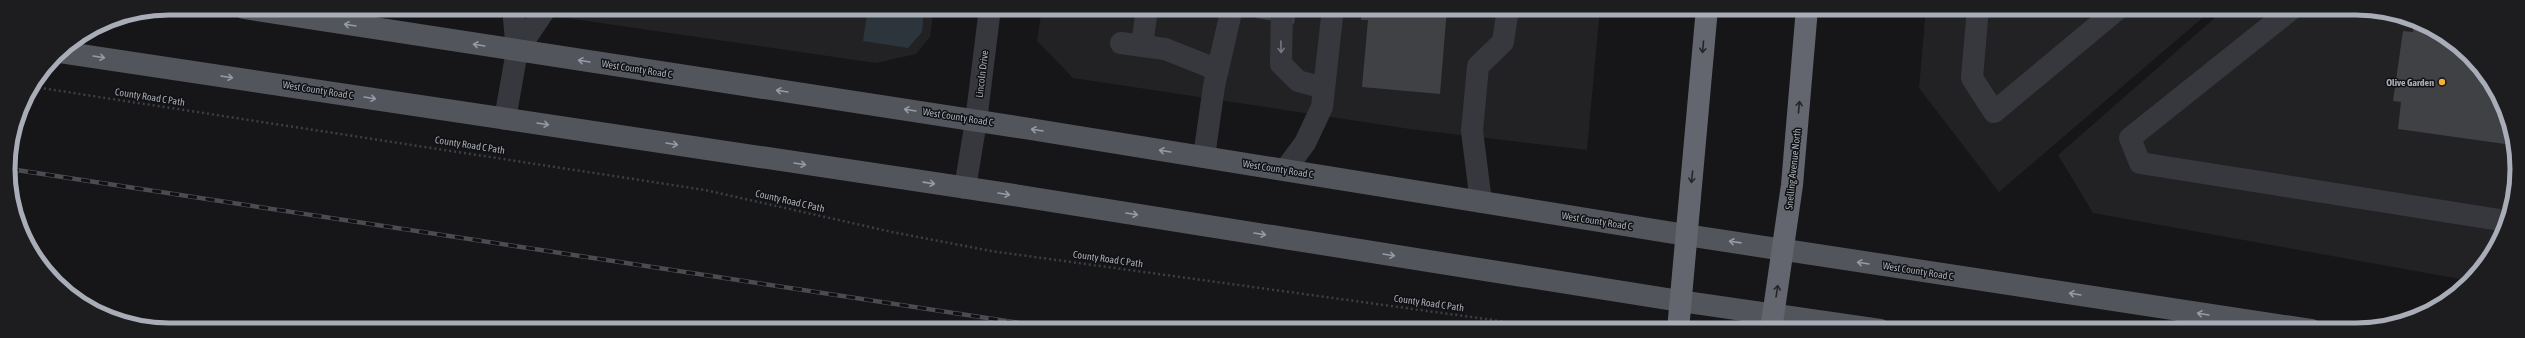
<svg xmlns="http://www.w3.org/2000/svg" width="2525" height="338" viewBox="0 0 2525 338" font-family="'Asap Condensed',sans-serif">
	<style>
		.built { fill: #222225 }
		.water { fill: #2c353c }
		.building { fill: #404145 }
		.lines { fill: none; stroke-linecap: round; stroke-linejoin: round }
		.path { stroke: #3d3f44; stroke-width: 2.5; stroke-dasharray: 2 3; stroke-linecap: butt }
		.minor { stroke: #37383d; stroke-width: 22 }
		.major { stroke: #53555c; stroke-width: 22 }
		.highway { stroke: #63666e; stroke-width: 22 }
		.rail-casing { stroke: #4a4c52; stroke-width: 4.5 }
		.rail { stroke: #111113; stroke-width: 3; stroke-dasharray: 9; stroke-linecap: butt }
		.oneway { stroke: #979ba6 }
		.oneway2 { stroke: #757881 }
		.oneway3 { stroke: #26262a }
		.poi-dot { fill: #f2b134; stroke: #111113; stroke-width: 1.5 }
		.labels { text-anchor: middle; dominant-baseline: central; stroke-width: 3; stroke-linejoin: round; paint-order: stroke }
		.street-label { font-size: 10px; fill: #a8adb8; stroke: #111113 }
		.poi-label { font-size: 10px; font-weight: bold; fill: #a8adb8; stroke: #111113; text-anchor: end }
		.rim { fill: none; stroke: #a8adb8; stroke-width: 5 }
	</style>
	<rect width="100%" height="100%" fill="#161618"/>
	<!-- built -->
	<path class="built" d="M497 8H934L930 37 916 54 876 63Z
		M1042 8H1600L1587 150 1410 129 1073 78 1037 41Z
		M1926 8H2214L1999 192 1919 88Z
		M2226 8H2367L2427 25 2477 63 2509 117 2517 180 2500 240 2471 281 2093 213 2058 155Z"/>
	<!-- water -->
	<path class="water" d="M868 8H924L922 32 908 48 863 41Z"/>
	<!-- building -->
	<path class="building" d="M1171 8H1206V11Z
		M1256 8H1296L1294 24 1256 18Z
		M1362 8H1447L1440 94 1362 87 1368 20H1361Z
		M2414 21 2427 25 2477 63 2509 117 2512 145 2398 129 2401 102 2393 101 2403 31 2413 32Z"/>
	<g class="lines">
		<!-- path -->
		<path class="path" d="M34 87 705 190 892 232 991 251 1493 320 1542 330"/>
		<!-- minor -->
		<path class="minor" d="M1282 8 1281 64 1298 81 1324 88
			M1978 8 1972 78 1994 112 2119 8
			M2293 8 2130 138 2140 163 2506 221
			M1121 43 1165 49 1218 70
			M1142 46 1147 8
			M517 51 546 8
			M505 119 517 51 513 8
			M1204 157 1214 86 1232 8
			M1285 170 1305 143 1322 107 1333 8
			M965 188 976 121 990 8
			M1481 202 1472 131 1478 66 1503 42 1508 8"/>
		<!-- major -->
		<path class="major" d="M244 8 1024 128 1686 235 2311 330
			M60 52 1014 195 1680 301 1880 330"/>
		<!-- highway -->
		<path class="highway" d="M1678 330 1707 8
			M1771 330 1792 185 1807 8"/>
		<!-- rail casing -->
		<g class="rail-casing">
			<path id="rail" d="M10 169 1065 330"/>
		</g>
		<!-- rail -->
		<use href="#rail" class="rail"/>
	</g>
	<!-- one-way arrows -->
	<defs><path id="oneway-shaft" d="M-6 0H5M1.5-3L5.5 0L1.5 3" fill="none" stroke-width="1.6" stroke-linecap="round" stroke-linejoin="round"/></defs>
	<g class="oneway">
		<use href="#oneway-shaft" transform="translate(350 25) rotate(-171)"/>
		<use href="#oneway-shaft" transform="translate(479 45) rotate(-171)"/>
		<use href="#oneway-shaft" transform="translate(99 57) rotate(9)"/>
		<use href="#oneway-shaft" transform="translate(584 61) rotate(-171)"/>
		<use href="#oneway-shaft" transform="translate(227 77) rotate(9)"/>
		<use href="#oneway-shaft" transform="translate(782 91) rotate(-171)"/>
		<use href="#oneway-shaft" transform="translate(370 98) rotate(9)"/>
		<use href="#oneway-shaft" transform="translate(910 110) rotate(-171)"/>
		<use href="#oneway-shaft" transform="translate(543 124) rotate(9)"/>
		<use href="#oneway-shaft" transform="translate(1037 130) rotate(-171)"/>
		<use href="#oneway-shaft" transform="translate(672 144) rotate(9)"/>
		<use href="#oneway-shaft" transform="translate(1165 151) rotate(-171)"/>
		<use href="#oneway-shaft" transform="translate(800 164) rotate(9)"/>
		<use href="#oneway-shaft" transform="translate(929 183) rotate(8)"/>
		<use href="#oneway-shaft" transform="translate(1004 194) rotate(9)"/>
		<use href="#oneway-shaft" transform="translate(1132 214) rotate(9)"/>
		<use href="#oneway-shaft" transform="translate(1260 234) rotate(9)"/>
		<use href="#oneway-shaft" transform="translate(1735 242) rotate(-172)"/>
		<use href="#oneway-shaft" transform="translate(1389 255) rotate(9)"/>
		<use href="#oneway-shaft" transform="translate(1863 263) rotate(-171)"/>
		<use href="#oneway-shaft" transform="translate(2075 294) rotate(-171)"/>
		<use href="#oneway-shaft" transform="translate(2203 314) rotate(-171)"/>
	</g>
	<use class="oneway2" href="#oneway-shaft" transform="translate(1281 47) rotate(89)"/>
	<g class="oneway3">
		<use href="#oneway-shaft" transform="translate(1703 47) rotate(95)"/>
		<use href="#oneway-shaft" transform="translate(1799 107) rotate(-85)"/>
		<use href="#oneway-shaft" transform="translate(1692 177) rotate(96)"/>
		<use href="#oneway-shaft" transform="translate(1777 291) rotate(-81)"/>
	</g>
	<!-- markers -->
	<circle class="poi-dot" cx="2442" cy="82" r="4"/>
	<g class="labels">
		<!-- street labels -->
		<g class="street-label">
			<text transform="translate(637 69) rotate(9)">West County Road C</text>
			<text transform="translate(982 74) rotate(-83)">Lincoln Drive</text>
			<text transform="translate(318 90) rotate(9)">West County Road C</text>
			<text transform="translate(150 97) rotate(9)">County Road C Path</text>
			<text transform="translate(958 117) rotate(9)">West County Road C</text>
			<text transform="translate(470 145) rotate(9)">County Road C Path</text>
			<text transform="translate(1278 169) rotate(9)">West County Road C</text>
			<text transform="translate(1793 169) rotate(-84)">Snelling Avenue North</text>
			<text transform="translate(790 201) rotate(13)">County Road C Path</text>
			<text transform="translate(1597 221) rotate(9)">West County Road C</text>
			<text transform="translate(1108 259) rotate(8)">County Road C Path</text>
			<text transform="translate(1918 271) rotate(9)">West County Road C</text>
			<text transform="translate(1429 303) rotate(8)">County Road C Path</text>
		</g>
		<!-- poi labels -->
		<g class="poi-label">
			<text x="2434" y="82">Olive Garden</text>
		</g>
	</g>
	<!-- crop -->
	<path d="M0 0H2525V338H0ZM169 15H2356A154 154 0 0 1 2510 169V169A154 154 0 0 1 2356 323H169A154 154 0 0 1 15 169V169A154 154 0 0 1 169 15Z" fill="#1d1d20" fill-rule="evenodd"/>
	<path class="rim" d="M169 15H2356A154 154 0 0 1 2510 169V169A154 154 0 0 1 2356 323H169A154 154 0 0 1 15 169V169A154 154 0 0 1 169 15Z"/>
</svg>
